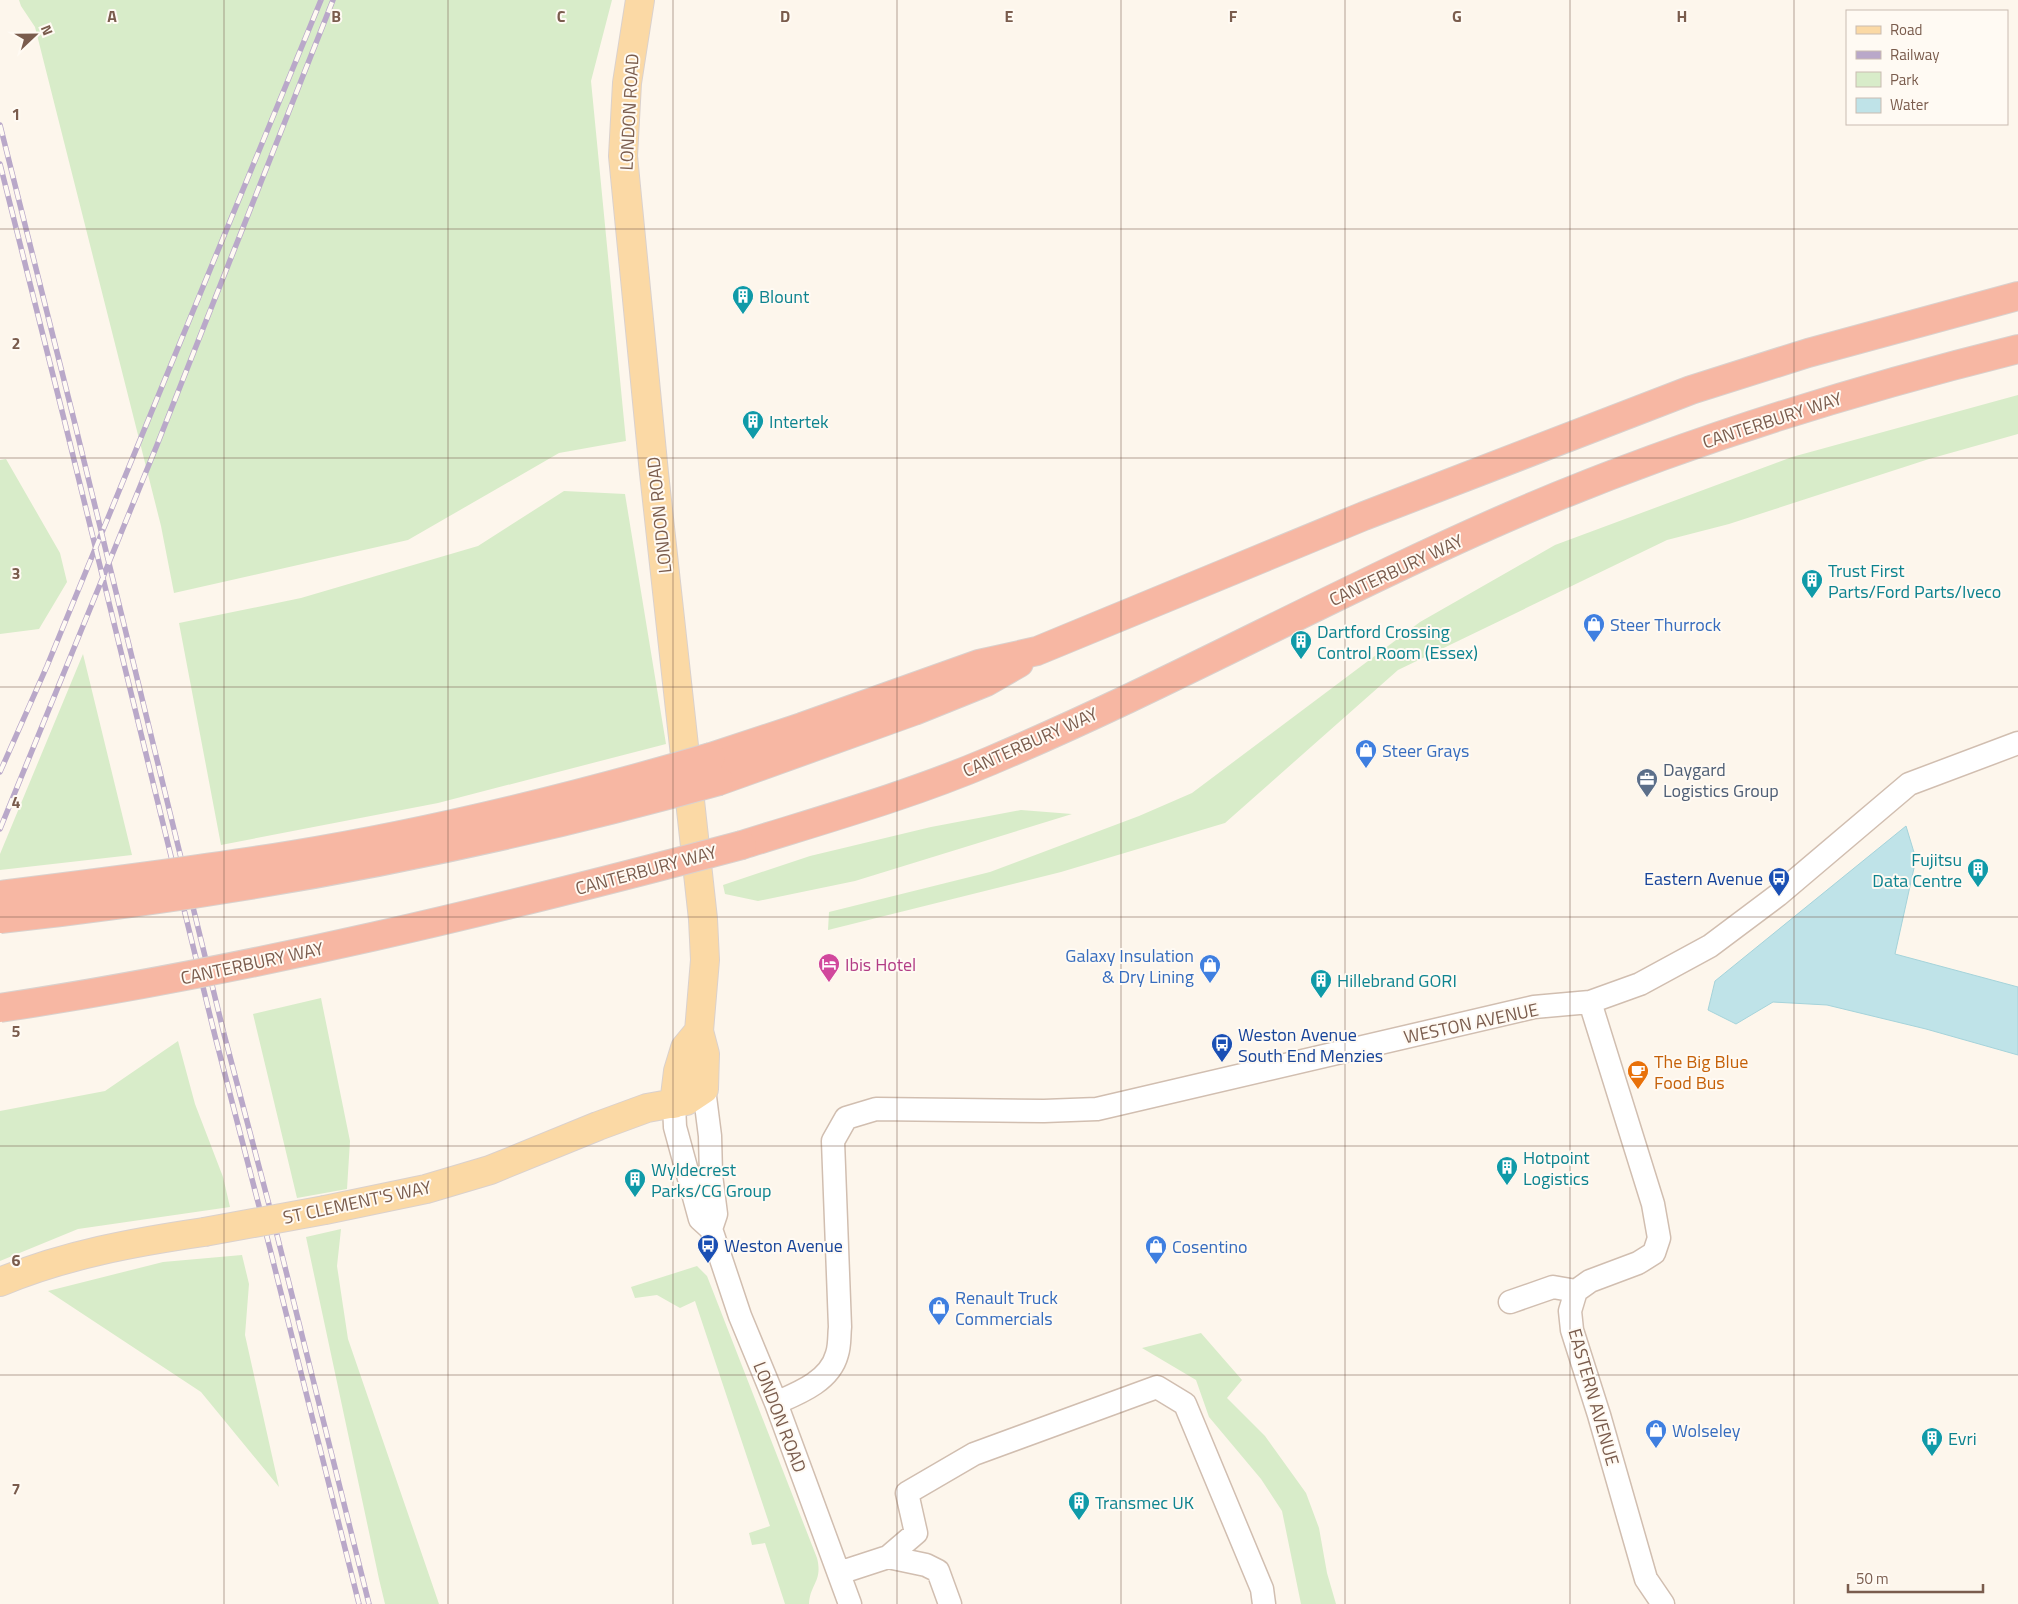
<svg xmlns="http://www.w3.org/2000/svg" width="2018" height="1604" viewBox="0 0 2018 1604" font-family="'Titillium Web',sans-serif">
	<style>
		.green { fill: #d8ecc9 }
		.water { fill: #bfe3e8; stroke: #a5d3da }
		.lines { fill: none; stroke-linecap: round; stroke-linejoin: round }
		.minor-casing { stroke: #d1beb0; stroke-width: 25 }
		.major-casing { stroke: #dad1cd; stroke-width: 30 }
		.highway-casing { stroke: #dad1cd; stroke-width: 30 }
		.minor { stroke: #fff; stroke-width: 22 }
		.major { stroke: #fbd9a5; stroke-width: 28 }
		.highway { stroke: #f7b7a3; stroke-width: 28 }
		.rail-casing { stroke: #b9a8c9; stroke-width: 5.5 }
		.rail { stroke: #fffaf3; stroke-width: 4; stroke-dasharray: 11; stroke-linecap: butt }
		.major-bridge-casing { stroke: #dad1cd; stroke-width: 30; stroke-linecap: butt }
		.highway-bridge-casing { stroke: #dad1cd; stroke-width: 30; stroke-linecap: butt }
		.major-bridge { stroke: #fbd9a5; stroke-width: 28 }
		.highway-bridge { stroke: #f7b7a3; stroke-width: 28 }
		.grid { fill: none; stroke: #7a5c4d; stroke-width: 1; stroke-opacity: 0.55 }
		.labels { text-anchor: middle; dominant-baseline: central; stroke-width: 4; stroke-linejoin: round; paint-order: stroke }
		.street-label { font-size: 18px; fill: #7a5c4d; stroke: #fffaf3 }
		.culture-label { font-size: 18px; fill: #0d838f; stroke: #fffaf3; text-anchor: start }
		.shop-label { font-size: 18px; fill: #366cbe; stroke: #fffaf3; text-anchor: start }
		.service-label { font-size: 18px; fill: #4e5e75; stroke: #fffaf3; text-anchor: start }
		.transit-label { font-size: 18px; fill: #164399; stroke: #fffaf3; text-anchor: start }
		.hotel-label { font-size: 18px; fill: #b23c85; stroke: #fffaf3; text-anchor: start }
		.food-label { font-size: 18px; fill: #c56008; stroke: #fffaf3; text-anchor: start }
		.grid-label { font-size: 16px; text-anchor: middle; font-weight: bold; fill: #7a5c4d; stroke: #fffaf3; stroke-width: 4; stroke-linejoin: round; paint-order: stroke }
	</style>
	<rect width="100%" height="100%" fill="#fdf6ec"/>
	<!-- green -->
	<path class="green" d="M19 0H612L591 81 626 441 559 453 408 540 174 593 161 526 35 27 21 6Z
		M2018 395V434L1929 459 1729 524 1667 540 1398 670 1225 823 1061 872 828 930 829 912 990 872 1139 816 1192 793 1420 622 1555 545 1792 457Z
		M6 459 60 553 67 582 39 629 0 634V460Z
		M564 491 625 494 666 744 438 803 221 845 179 623 301 598 478 546Z
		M83 654 132 855 0 870V854Z
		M1021 810 1072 814 855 881 758 901 725 894 723 885 810 856 931 827Z
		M321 998 350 1141 347 1189 297 1198 253 1014Z
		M178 1041 195 1104 223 1177 230 1207 78 1229 0 1261V1111L105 1091Z
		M341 1229 337 1266 348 1339 439 1604H385L379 1579 306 1237Z
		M242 1255 249 1284 245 1335 279 1487 201 1392 48 1291 163 1262Z
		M697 1266 707 1276 817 1558C823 1581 810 1584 809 1604H785L765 1543 752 1545 749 1533 770 1526 695 1301 680 1308 657 1295 635 1298 631 1287Z
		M1201 1333 1242 1380 1227 1398 1265 1436 1306 1493 1319 1528 1327 1573 1336 1604H1301L1282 1511 1261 1479 1209 1417 1196 1380 1142 1348Z"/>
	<!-- water -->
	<path class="water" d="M1906 826 1916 859 1895 954 2018 987V1055L1926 1029 1827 1005 1773 1002 1736 1024 1708 1010 1715 981Z"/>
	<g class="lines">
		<!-- minor casing -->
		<g class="minor-casing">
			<path id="minor" d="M1590 1002 1653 1204 1659 1238 1654 1253 1638 1263 1590 1281 1576 1291 1570 1311 1572 1330 1599 1415 1646 1579 1663 1604
				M704 1089 710 1136 711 1175 716 1214 711 1229
				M674 1104 675 1127 700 1219 711 1229 740 1316 776 1403 850 1604
				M1510 1302 1553 1287 1576 1291
				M776 1403C799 1393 830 1381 837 1354 840 1345 839 1335 840 1327L833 1141 846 1118 876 1109 1044 1111 1097 1109 1534 1007 1590 1002 1640 984 1710 946 1778 895 1909 784 2018 743
				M888 1557 926 1565 938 1571 950 1604
				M839 1573 888 1557 916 1533 907 1493 974 1454 1157 1387 1185 1404 1262 1589 1264 1604"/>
		</g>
		<!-- major casing -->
		<g class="major-casing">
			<path id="major" d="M674 1104 678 1071 685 1048 699 1031
				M325 1210 426 1189 490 1170 598 1126 647 1108 686 1101 704 1089 705 1054 699 1031 705 960 703 919 654 473 623 156 627 83 640 0
				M0 1282C64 1255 135 1242 204 1232"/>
		</g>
		<!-- highway casing -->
		<g class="highway-casing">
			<path id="highway" d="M711 757 802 727 979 664 1037 651 1364 516 1691 390 1808 353 2018 296
				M719 781 914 711 986 682 1019 663
				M742 845C825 819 910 795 990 761 1170 685 1341 589 1520 512 1681 443 1849 391 2018 349"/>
		</g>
		<!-- minor -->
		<use href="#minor" class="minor"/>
		<!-- major -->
		<use href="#major" class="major"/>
		<!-- highway -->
		<use href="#highway" class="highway"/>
		<!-- rail casing -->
		<g class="rail-casing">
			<path id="rail" d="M0 125 74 420 224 1034 277 1235 369 1604
				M0 164 65 423 215 1036 267 1237 359 1604
				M0 772 47 666 321 0
				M0 829 157 445 333 0"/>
		</g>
		<!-- rail -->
		<use href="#rail" class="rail"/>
		<!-- major-bridge casing -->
		<g class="major-bridge-casing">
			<path id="major-bridge" d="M204 1232 325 1210"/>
		</g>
		<!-- highway-bridge casing -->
		<g class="highway-bridge-casing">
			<path id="highway-bridge" d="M0 895C97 883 195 871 292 855 433 832 574 797 711 757
				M0 919C244 893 483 847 719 781
				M0 1008C251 970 497 910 742 845"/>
		</g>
		<!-- major-bridge -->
		<use href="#major-bridge" class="major-bridge"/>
		<!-- highway-bridge -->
		<use href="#highway-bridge" class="highway-bridge"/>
	</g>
	<!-- grid -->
	<path class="grid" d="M224 0V1604M448 0V1604M673 0V1604M897 0V1604M1121 0V1604M1345 0V1604M1570 0V1604M1794 0V1604M0 229H2018M0 458H2018M0 687H2018M0 917H2018M0 1146H2018M0 1375H2018"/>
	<!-- icons -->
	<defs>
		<g id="building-pin" transform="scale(1.125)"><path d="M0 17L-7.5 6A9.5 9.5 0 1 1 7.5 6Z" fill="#0f9aa8" stroke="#fffaf3"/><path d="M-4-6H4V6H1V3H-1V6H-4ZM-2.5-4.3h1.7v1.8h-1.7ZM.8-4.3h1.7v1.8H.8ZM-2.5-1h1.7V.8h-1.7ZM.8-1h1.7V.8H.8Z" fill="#fff"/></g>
		<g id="shop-pin" transform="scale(1.125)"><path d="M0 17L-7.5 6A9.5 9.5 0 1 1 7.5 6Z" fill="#3f7fe0" stroke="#fffaf3"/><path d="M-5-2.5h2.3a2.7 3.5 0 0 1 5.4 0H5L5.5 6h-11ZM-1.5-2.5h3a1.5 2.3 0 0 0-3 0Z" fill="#fff"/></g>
		<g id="office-pin" transform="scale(1.125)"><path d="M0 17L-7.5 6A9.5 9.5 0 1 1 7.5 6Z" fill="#5c6f8a" stroke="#fffaf3"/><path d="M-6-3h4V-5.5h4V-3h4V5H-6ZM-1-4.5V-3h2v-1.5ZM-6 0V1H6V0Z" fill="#fff"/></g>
		<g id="bus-pin" transform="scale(1.125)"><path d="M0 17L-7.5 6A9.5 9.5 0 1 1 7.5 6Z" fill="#1a4fb4" stroke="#fffaf3"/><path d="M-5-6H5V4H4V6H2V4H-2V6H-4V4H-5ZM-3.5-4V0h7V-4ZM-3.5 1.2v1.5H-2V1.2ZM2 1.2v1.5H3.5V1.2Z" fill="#fff"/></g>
		<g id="hotel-pin" transform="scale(1.125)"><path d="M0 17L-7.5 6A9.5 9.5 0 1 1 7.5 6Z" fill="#d1479c" stroke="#fffaf3"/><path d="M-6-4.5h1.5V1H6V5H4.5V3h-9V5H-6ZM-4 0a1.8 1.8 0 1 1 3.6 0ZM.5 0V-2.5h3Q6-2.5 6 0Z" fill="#fff"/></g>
		<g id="cafe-pin" transform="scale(1.125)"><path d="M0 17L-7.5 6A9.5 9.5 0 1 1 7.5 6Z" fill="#e8710a" stroke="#fffaf3"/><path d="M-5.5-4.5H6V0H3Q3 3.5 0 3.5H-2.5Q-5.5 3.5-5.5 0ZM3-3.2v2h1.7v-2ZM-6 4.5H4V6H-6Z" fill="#fff"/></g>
	</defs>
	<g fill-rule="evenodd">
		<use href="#building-pin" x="743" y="296"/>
		<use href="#building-pin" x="753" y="421"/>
		<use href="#building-pin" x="1812" y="580"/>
		<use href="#shop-pin" x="1594" y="624"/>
		<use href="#building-pin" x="1301" y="641"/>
		<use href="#shop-pin" x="1366" y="750"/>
		<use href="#office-pin" x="1647" y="779"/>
		<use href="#building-pin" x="1978" y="869"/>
		<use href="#bus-pin" x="1779" y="878"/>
		<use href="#hotel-pin" x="829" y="964"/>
		<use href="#shop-pin" x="1210" y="965"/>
		<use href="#building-pin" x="1321" y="980"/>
		<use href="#bus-pin" x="1222" y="1044"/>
		<use href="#cafe-pin" x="1638" y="1071"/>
		<use href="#building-pin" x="1507" y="1167"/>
		<use href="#building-pin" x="635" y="1179"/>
		<use href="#bus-pin" x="708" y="1245"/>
		<use href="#shop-pin" x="1156" y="1246"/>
		<use href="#shop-pin" x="939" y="1307"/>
		<use href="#shop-pin" x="1656" y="1430"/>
		<use href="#building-pin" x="1932" y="1438"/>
		<use href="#building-pin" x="1079" y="1502"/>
	</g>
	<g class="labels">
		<!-- street labels -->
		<g class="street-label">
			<text transform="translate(629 112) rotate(-87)">LONDON ROAD</text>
			<text transform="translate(1772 420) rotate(-18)">CANTERBURY WAY</text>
			<text transform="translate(659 515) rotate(-96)">LONDON ROAD</text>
			<text transform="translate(1396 570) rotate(-25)">CANTERBURY WAY</text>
			<text transform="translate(1030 742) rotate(-24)">CANTERBURY WAY</text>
			<text transform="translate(646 870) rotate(-15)">CANTERBURY WAY</text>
			<text transform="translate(252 963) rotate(-12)">CANTERBURY WAY</text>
			<text transform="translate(1471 1023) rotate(-12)">WESTON AVENUE</text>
			<text transform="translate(357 1202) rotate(-12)">ST CLEMENT'S WAY</text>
			<text transform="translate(1594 1397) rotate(74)">EASTERN AVENUE</text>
			<text transform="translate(780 1417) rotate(69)">LONDON ROAD</text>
		</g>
		<!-- culture labels -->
		<g class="culture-label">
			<text x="759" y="296">Blount</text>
			<text x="769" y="421">Intertek</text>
			<text x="1828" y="570">Trust First<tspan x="1828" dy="21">Parts/Ford Parts/Iveco</tspan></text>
			<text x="1317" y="631">Dartford Crossing<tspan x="1317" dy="21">Control Room (Essex)</tspan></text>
			<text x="1962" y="859" text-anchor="end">Fujitsu<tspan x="1962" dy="21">Data Centre</tspan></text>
			<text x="1337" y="980">Hillebrand GORI</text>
			<text x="1523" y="1157">Hotpoint<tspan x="1523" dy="21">Logistics</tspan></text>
			<text x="651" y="1169">Wyldecrest<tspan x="651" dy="21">Parks/CG Group</tspan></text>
			<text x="1948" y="1438">Evri</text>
			<text x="1095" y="1502">Transmec UK</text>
		</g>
		<!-- shop labels -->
		<g class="shop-label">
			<text x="1610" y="624">Steer Thurrock</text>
			<text x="1382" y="750">Steer Grays</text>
			<text x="1194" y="955" text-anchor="end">Galaxy Insulation<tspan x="1194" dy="21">&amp; Dry Lining</tspan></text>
			<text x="1172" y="1246">Cosentino</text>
			<text x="955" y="1297">Renault Truck<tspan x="955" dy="21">Commercials</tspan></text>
			<text x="1672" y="1430">Wolseley</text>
		</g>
		<!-- service labels -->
		<g class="service-label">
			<text x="1663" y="769">Daygard<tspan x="1663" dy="21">Logistics Group</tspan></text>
		</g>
		<!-- transit labels -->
		<g class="transit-label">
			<text x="1763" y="878" text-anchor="end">Eastern Avenue</text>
			<text x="1238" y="1034">Weston Avenue<tspan x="1238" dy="21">South End Menzies</tspan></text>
			<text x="724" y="1245">Weston Avenue</text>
		</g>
		<!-- hotel labels -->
		<g class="hotel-label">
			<text x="845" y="964">Ibis Hotel</text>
		</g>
		<!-- food labels -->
		<g class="food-label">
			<text x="1654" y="1061">The Big Blue<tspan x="1654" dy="21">Food Bus</tspan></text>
		</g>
	</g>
	<g class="grid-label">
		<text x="112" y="22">A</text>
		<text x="336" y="22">B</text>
		<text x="561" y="22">C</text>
		<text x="785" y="22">D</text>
		<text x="1009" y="22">E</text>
		<text x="1233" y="22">F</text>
		<text x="1457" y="22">G</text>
		<text x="1682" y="22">H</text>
		<text x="16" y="120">1</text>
		<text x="16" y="349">2</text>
		<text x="16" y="579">3</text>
		<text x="16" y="808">4</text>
		<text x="16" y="1037">5</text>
		<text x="16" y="1266">6</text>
		<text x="16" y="1495">7</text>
	</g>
	<!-- legend -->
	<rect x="1846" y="10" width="162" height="115" fill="#fffaf3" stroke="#cabbb1"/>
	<rect x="1856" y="26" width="25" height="8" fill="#fbd9a5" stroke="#cabbb1"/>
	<text x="1890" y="35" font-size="15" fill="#7a5c4d">Road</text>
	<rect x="1856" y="51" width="25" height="8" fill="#b9a8c9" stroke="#cabbb1"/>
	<text x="1890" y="60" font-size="15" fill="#7a5c4d">Railway</text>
	<rect x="1856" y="72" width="25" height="15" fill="#d8ecc9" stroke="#cabbb1"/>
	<text x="1890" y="85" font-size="15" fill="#7a5c4d">Park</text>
	<rect x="1856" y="98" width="25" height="15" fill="#bfe3e8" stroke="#cabbb1"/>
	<text x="1890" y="110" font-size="15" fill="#7a5c4d">Water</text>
	<!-- north arrow -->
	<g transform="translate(35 35) rotate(68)" stroke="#fffaf3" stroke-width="4" paint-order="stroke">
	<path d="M0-4L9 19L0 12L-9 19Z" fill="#7a5c4d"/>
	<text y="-8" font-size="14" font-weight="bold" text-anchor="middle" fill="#7a5c4d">N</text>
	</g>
	<!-- scale -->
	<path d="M1848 1584v8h135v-8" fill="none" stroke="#7a5c4d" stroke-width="2.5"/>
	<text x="1856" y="1584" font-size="15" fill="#7a5c4d" stroke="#fffaf3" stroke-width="4" paint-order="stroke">50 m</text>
</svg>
